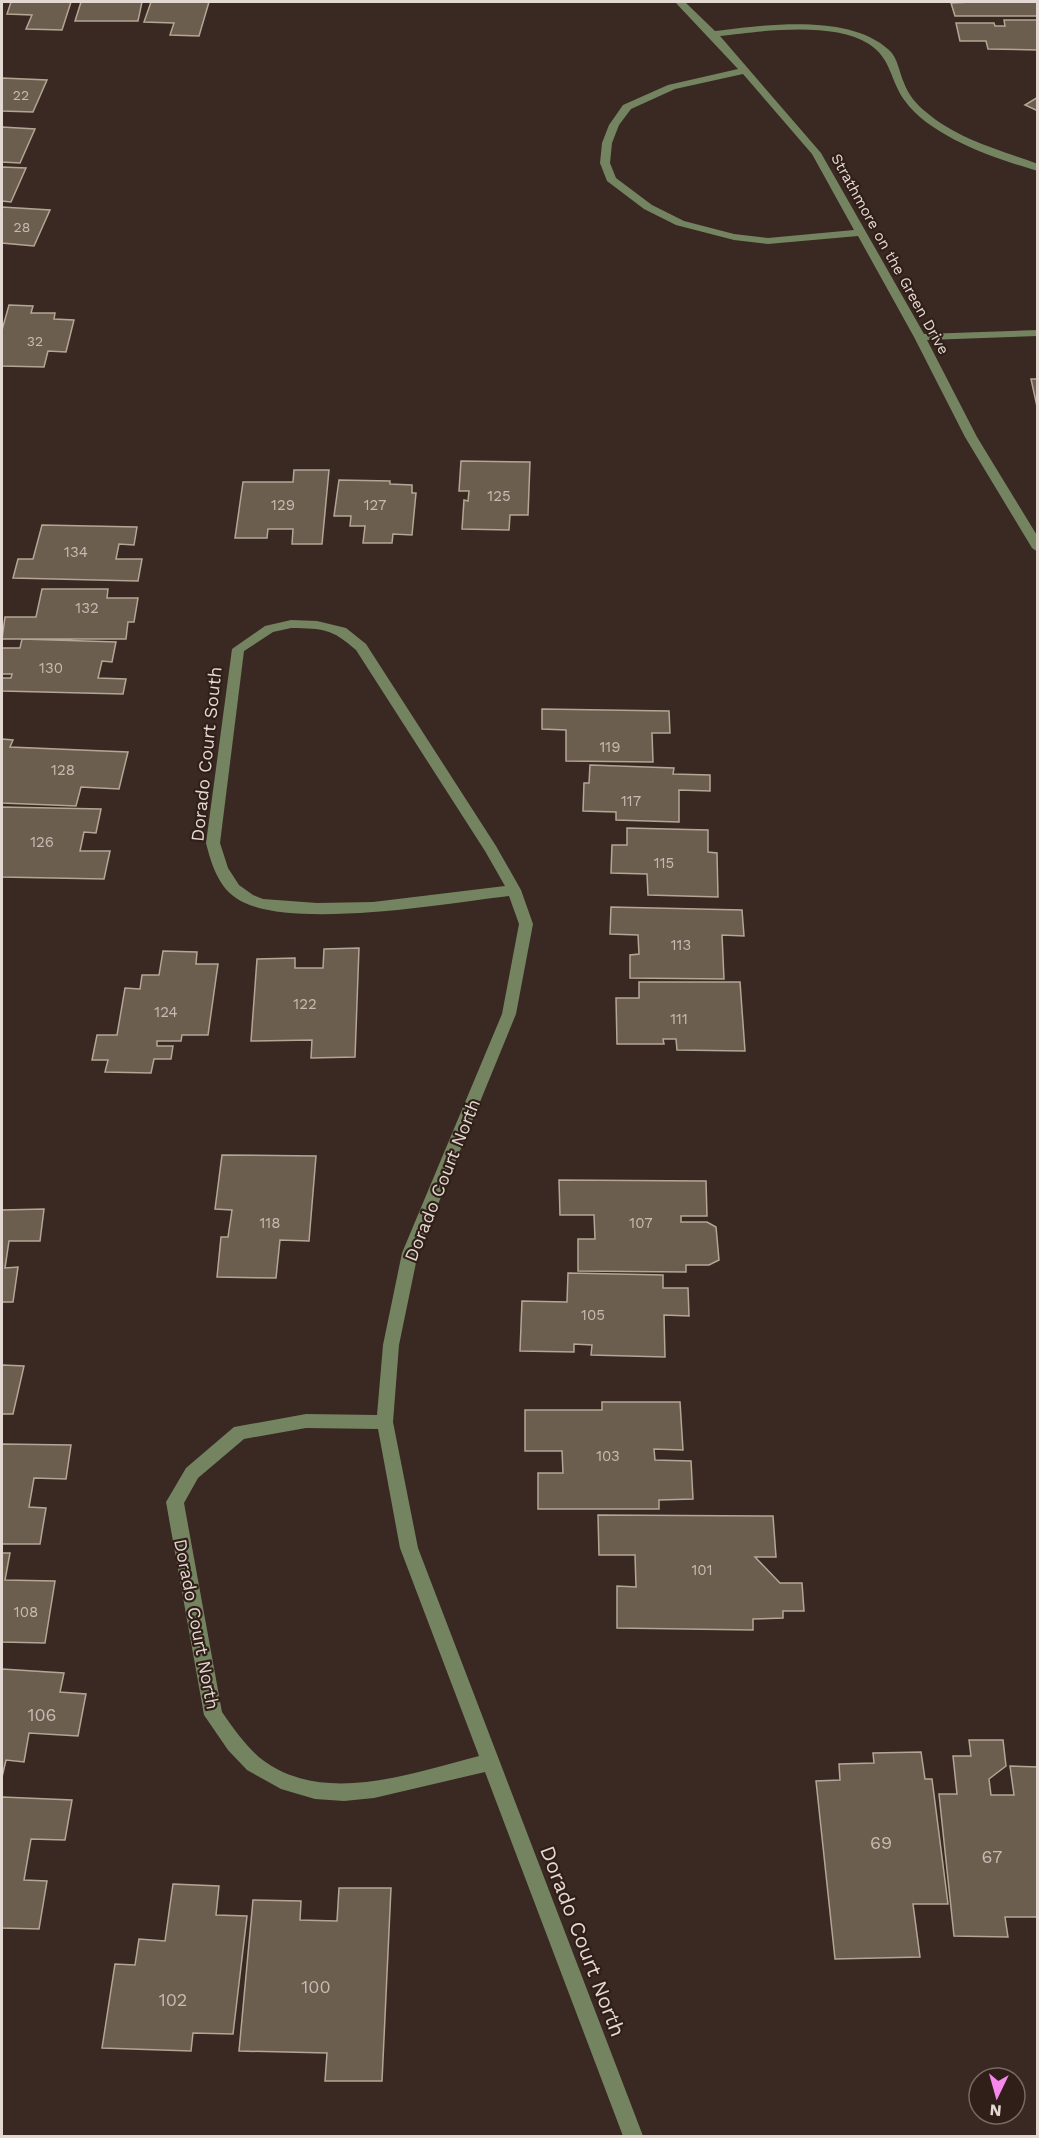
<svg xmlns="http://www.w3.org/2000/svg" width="1039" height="2138" viewBox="0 0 1039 2138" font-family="'Work Sans',sans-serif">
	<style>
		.building { fill: #6b5e4e; stroke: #b4a695; stroke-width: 1.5 }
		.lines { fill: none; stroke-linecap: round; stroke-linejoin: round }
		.minor { fill: #748460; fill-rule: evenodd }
		.labels { text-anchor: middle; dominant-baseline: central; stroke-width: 4.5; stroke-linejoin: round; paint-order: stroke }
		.far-number-label { font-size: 14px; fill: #c6bab2 }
		.far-street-label { font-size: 15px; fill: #e4d8d3; stroke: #301f18 }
		.number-label { font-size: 15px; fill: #c6bab2 }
		.street-label { font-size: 18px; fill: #e4d8d3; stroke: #301f18 }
		.near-number-label { font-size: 18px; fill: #c6bab2 }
		.near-street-label { font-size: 21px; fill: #e4d8d3; stroke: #301f18 }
	</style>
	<rect width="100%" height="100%" fill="#3a2922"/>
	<!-- building -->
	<path class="building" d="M11 2H71L62 30 26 29 32 15 7 14Z
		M81 2H142L138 21H75Z
		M151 2H209L199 36 170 35 174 23 144 22Z
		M971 2H1038V16H955L951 3Z
		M1004 20H1038V50L988 49 986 41H960L956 23H994L995 26H1005Z
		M2 78 47 80 33 112 2 111Z
		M1038 97V111L1025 105Z
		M2 127 35 129 20 163 2 162Z
		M2 167 26 168 11 202 2 201Z
		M2 207 50 210 34 246 2 243Z
		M9 305 33 306 31 313H55L54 319 74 320 66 352 48 351 44 367 2 366V330Z
		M1031 379H1038V411Z
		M461 461 530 462 528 515H510L509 530 462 529 464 500 468 501 469 491H459Z
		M294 470H329L322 544H292L293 529H268L267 538H235L243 482H293Z
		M339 480 390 481V484L412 485V493H416L412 535 393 534 392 543H363L365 526H350L351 516H334Z
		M42 525 137 527 134 545 119 544 116 559H142L138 581 13 578 18 559H33Z
		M42 589H108L107 598H138L134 622H128L126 639H2L5 617H36Z
		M22 639 116 642 112 662 102 661 98 678 126 679 123 694 2 691V678H11L12 674H2V648H20Z
		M542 709 669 711 670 733H652L653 762 566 761V730L542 729Z
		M2 739 13 740 10 747 128 752 119 789 81 787 76 806 2 803Z
		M590 765 674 768 673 774 710 775V791L679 790V822L616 820V812L583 811 584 783H589Z
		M2 807 101 809 96 833 84 832 80 851H110L104 879 2 877Z
		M627 828 708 830V852L717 853 718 897 648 895 647 874 611 873 612 845H627Z
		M611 907 742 910 744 936 722 935 724 979 630 978V955L639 954 638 935 610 934Z
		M359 948 355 1057 311 1058 312 1040 251 1041 257 959 295 958V968H323L324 949Z
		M163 951 197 952 196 964H218L208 1035H182L181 1041H157V1046H173L171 1059H154L151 1073 105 1072 108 1060H92L97 1035H117L125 988 140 989 142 975H159Z
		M639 982H740L745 1051 677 1050 676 1039H663L664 1044H617L616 998H639Z
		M222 1155 316 1156 309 1241 280 1240 276 1278 217 1277 221 1237H228L232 1210 215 1209Z
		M559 1180 706 1181 707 1216H681V1222H707L716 1227 719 1260 709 1265H686V1272L578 1271V1239H595L594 1215H560Z
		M44 1209 40 1241H9L5 1268 18 1267 13 1302H2V1210Z
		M568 1273 663 1275V1288H688L689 1316 664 1315 665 1357 591 1355 592 1345 574 1344V1352L520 1351 522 1301 567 1302Z
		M2 1365 24 1366 13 1414H2Z
		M602 1402H680L683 1450 654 1449 655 1460 691 1461 693 1499 659 1500V1509H538V1473H563L562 1451H525V1410H602Z
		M2 1444 71 1445 66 1479 34 1478 29 1507 46 1508 40 1544H2Z
		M598 1515 773 1516 776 1557H755L780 1583H802L804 1611H783V1618L753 1619V1630L617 1628V1586L636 1587 635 1555H599Z
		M2 1553H10L5 1580 55 1581 45 1643 2 1642Z
		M2 1669 64 1673 60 1692 86 1694 78 1736 29 1733 24 1762 6 1760 2 1777Z
		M969 1740H1003L1006 1766 989 1779 991 1795H1014L1010 1766 1038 1767V1917H1005L1008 1937 954 1936 939 1794H957L953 1756H971Z
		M921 1752 925 1779H932L948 1904H913L920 1957 835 1959 816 1781 840 1780 839 1764 874 1763 873 1753Z
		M2 1797 72 1800 65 1840 31 1839 24 1880 47 1881 39 1929 2 1928Z
		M173 1884 219 1886 216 1915 247 1916 233 2034 193 2033 191 2051 102 2048 115 1964 135 1965 139 1939 165 1941Z
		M339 1888H391L382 2081H325L327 2053 239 2051 253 1900 301 1901 300 1920 337 1921Z"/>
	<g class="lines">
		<!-- minor -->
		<path class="minor" d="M675 2H685L715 31C765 25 849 13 889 50 898 58 899 72 904 83 908 94 916 104 926 112 957 139 1000 150 1038 164V171C996 159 931 137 905 101 890 81 892 59 869 44 833 21 761 31 720 36L821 153 924 334 1038 330V336L927 340 977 437 1038 537V552L1032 548 965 437 914 337 858 236 768 244 734 240 676 225 644 209 607 181 600 163 602 143 609 125 623 105 668 85 738 69ZM743 74 812 154 854 230 768 238 734 234 684 221 652 205 616 178 610 163 612 143 619 125 631 109 675 89Z
			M291 620 317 621 346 628 366 644 496 846 521 890 533 924 516 1014 418 1253 399 1345 393 1422 418 1548 643 2136H623L485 1772 374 1798 344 1801 315 1799 281 1789 247 1770 228 1750 204 1715 166 1502 169 1497 186 1468 234 1427 306 1414 377 1415 383 1345 402 1253 502 1014 519 924 509 896C449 903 284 932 236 898 218 886 211 863 206 843L232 649 265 626ZM291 628C324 629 331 628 356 650L485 851 505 886 373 902 317 903 263 899 253 895 239 885 228 868 220 843 244 651 273 632ZM306 1428 378 1429 400 1548 479 1756C412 1773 322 1807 260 1758 245 1745 233 1728 222 1712L184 1503 198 1478 244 1439Z"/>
	</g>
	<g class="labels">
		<!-- far-number labels -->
		<g class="far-number-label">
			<text x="21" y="95">22</text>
			<text x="22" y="227">28</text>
			<text x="35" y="341">32</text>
		</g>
		<!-- far-street labels -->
		<g class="far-street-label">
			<text transform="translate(890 254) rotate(61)">Strathmore on the Green Drive</text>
		</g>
		<!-- number labels -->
		<g class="number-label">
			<text x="499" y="496">125</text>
			<text x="283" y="505">129</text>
			<text x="375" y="505">127</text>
			<text x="76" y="552">134</text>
			<text x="87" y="608">132</text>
			<text x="51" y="668">130</text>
			<text x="610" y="747">119</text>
			<text x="63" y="770">128</text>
			<text x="631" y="801">117</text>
			<text x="42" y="842">126</text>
			<text x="664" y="863">115</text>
			<text x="681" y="945">113</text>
			<text x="305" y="1004">122</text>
			<text x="166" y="1012">124</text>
			<text x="679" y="1019">111</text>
			<text x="270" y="1223">118</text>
			<text x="641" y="1223">107</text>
			<text x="593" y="1315">105</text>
			<text x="608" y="1456">103</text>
			<text x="702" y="1570">101</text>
			<text x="26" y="1612">108</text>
		</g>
		<!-- street labels -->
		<g class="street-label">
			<text transform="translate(206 754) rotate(-84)">Dorado Court South</text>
			<text transform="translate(442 1180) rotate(-68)">Dorado Court North</text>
			<text transform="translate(197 1624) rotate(79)">Dorado Court North</text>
		</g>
		<!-- near-number labels -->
		<g class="near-number-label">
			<text x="42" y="1714">106</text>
			<text x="881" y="1842">69</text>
			<text x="992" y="1856">67</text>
			<text x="316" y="1986">100</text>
			<text x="173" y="1999">102</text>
		</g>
		<!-- near-street labels -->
		<g class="near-street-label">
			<text transform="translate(583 1941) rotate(69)">Dorado Court North</text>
		</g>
	</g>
	<!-- border -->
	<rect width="1039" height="2138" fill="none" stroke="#e4d8d3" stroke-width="6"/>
	<!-- north arrow -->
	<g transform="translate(997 2096) rotate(185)"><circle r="28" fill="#301f18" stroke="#786963" stroke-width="1.5"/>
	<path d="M0-4.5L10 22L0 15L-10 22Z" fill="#f688ed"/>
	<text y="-9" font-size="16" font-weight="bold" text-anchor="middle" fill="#e4d8d3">N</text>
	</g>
</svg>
